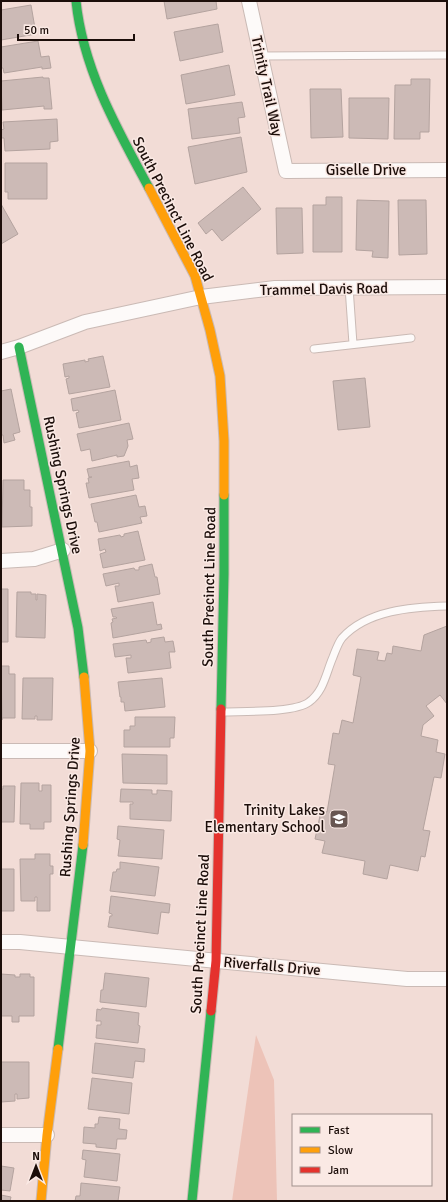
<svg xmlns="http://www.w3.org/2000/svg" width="448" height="1202" viewBox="0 0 448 1202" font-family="Signika,sans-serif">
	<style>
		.green { fill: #edc3b8 }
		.building { fill: #ccbab6; stroke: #b4a39f }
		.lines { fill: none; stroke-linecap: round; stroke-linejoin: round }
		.lane-casing { stroke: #cabab5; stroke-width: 9 }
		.street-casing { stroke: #cabab5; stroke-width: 16 }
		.fast-casing { stroke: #cabab5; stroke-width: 11 }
		.slow-casing { stroke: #cabab5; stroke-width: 11 }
		.jam-casing { stroke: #cabab5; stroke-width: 11 }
		.lane { stroke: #fdfaf9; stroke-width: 7 }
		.street { stroke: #fdfaf9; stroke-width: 14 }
		.fast { stroke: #30b455; stroke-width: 9 }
		.slow { stroke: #ff9f0a; stroke-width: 9 }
		.jam { stroke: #e5322d; stroke-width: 9 }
		.labels { text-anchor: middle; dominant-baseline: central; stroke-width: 3; stroke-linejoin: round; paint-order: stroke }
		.street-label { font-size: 15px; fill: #1c0e0a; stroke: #fae9e4 }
		.poi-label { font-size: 15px; fill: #1c0e0a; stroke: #fae9e4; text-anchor: end }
	</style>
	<rect width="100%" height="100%" fill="#f2dcd6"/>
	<!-- green -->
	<path class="green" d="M256 1035 274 1080 277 1201H232Z"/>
	<!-- building -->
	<path class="building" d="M164 1H216L217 9 167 19Z
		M31 5 36 34 1 40V10Z
		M218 24 223 52 180 61 174 32Z
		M38 41 41 57 49 56 51 68 42 69V67L4 73 3 68H1V47Z
		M229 65 235 95 186 104 181 75Z
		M43 77V78H49L52 109H44V106L2 110 1 81Z
		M411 79H430L429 132H420V139H394L395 85H411Z
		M310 89H341L343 137 311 138Z
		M349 98H389L388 139 349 138Z
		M242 102 245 117 238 118 240 133 192 139 188 109Z
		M57 119 58 141 50 142V149L5 151 4 138H1V130L4 129 3 122Z
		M241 137 247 172 195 184 188 147Z
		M5 163H47V199H8V192H5Z
		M243 187 261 209 222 241 212 229 206 234 198 223Z
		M326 197H342V252H313V205H326Z
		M357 200 389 201 388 258 372 257 373 251 356 250Z
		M398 200H426L427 254 399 255Z
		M1 204 18 234 1 244Z
		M276 208H302L303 253 277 254Z
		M103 356 110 387 69 394 66 379 69 378V376L65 377 63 364 85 360V362L89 361 88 359Z
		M365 378 370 427 338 430 333 381Z
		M11 389 20 432 13 434 15 440 4 443 3 435H1V391Z
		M115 390 121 420 79 428 76 413 79 412 78 410 73 411 71 399Z
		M129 423 133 439 127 440 128 446 124 456 117 457V455L92 461 90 449 81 451 77 434Z
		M129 461 130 467 137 465 139 478 132 479 134 490 89 498 86 483H89L88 478 92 477H89L87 469Z
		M3 480H24V490H30V507H32V526L2 527Z
		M136 495 139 507 145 506 147 516 140 517 142 523 99 532 97 522H95L91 504Z
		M138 531 145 560 103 568 100 554 106 552 105 549 100 551 98 539 120 535 121 537 124 536V534Z
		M152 564 155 577H157L160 594 118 602 115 586H119V583L106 586 103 574 134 568 135 570H139V567Z
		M1 589H8V642H1Z
		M17 592H31V594H36V600H37V594L46 595 45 638 16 637Z
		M153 602 157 625 161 624 162 629 113 638 111 623 113 622 112 619 117 618 116 617H113L111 609Z
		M447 626V704L440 695 426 706 434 716 423 725 421 736 438 740 436 752 445 754 441 778 434 777 423 830 430 831 425 857 421 856 418 871 390 865 387 879 363 874 365 861 322 853 325 841 315 839 321 811 327 812 335 765 328 764 333 733 339 734 342 720 353 723 361 677 353 675 357 649 379 652 377 660 385 661 387 653 392 654 393 646 421 651 424 635Z
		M164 637 165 642 173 641 175 652H169L171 668 128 673 126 658H131V655L115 657 113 644 146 640 147 643 151 642V639Z
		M1 666H9V674H15V718H2V720Z
		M23 678H53L52 720H37V716H35V719H22Z
		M162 678 165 707 125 711 124 702H121V697H120L118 682Z
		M135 717H175L174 738H170V747H124V730H130V726H135Z
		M122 754 167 755V784L123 783Z
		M21 783H39V791H42V785H51V822H44V829H30V824H20Z
		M3 786H15L14 822H1V789H3Z
		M121 789 152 790V794H157V790L172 791 171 821 130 819V804H133V802H120Z
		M118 826 164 830 162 859 118 856 120 840 117 839Z
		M35 854H50V866H53V874H50V911H37V897H35V901H21L20 859H35Z
		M120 862 159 867 155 896 110 891 113 872H116L117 869H120Z
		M1 869H14V911H1Z
		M111 896 170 904 169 913 161 912 158 934 108 927 110 916H112V914L109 913Z
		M105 973 149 978 146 1007 100 1002 101 990H103Z
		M1 974 15 975V977H20V974H30V977H34V1016H19V1022H12V1016H1Z
		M102 1008 139 1013 138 1025 140 1026 138 1043 96 1038 97 1025H101V1021H96L97 1009 101 1010Z
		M95 1043 145 1049 144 1062 135 1061 133 1078 92 1073Z
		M1 1062H29V1098L17 1099V1094H15V1101L1 1102Z
		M92 1078 132 1083 129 1114 88 1109Z
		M99 1117 120 1119 119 1129 127 1130 126 1139H117L116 1149 96 1147V1144L83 1143 84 1127 95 1128V1124H98Z
		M83 1150 120 1154 117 1181 84 1177 86 1160 82 1159Z
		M1 1160V1166L14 1168 10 1191 1 1190Z
		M81 1183 120 1187 118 1201H75L76 1196H80Z
		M1 1195 11 1197 10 1201H1Z"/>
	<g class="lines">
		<!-- lane casing -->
		<g class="lane-casing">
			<path id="lane" d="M260 56 447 55
				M349 287 353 344
				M314 349 411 338
				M222 712C242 711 295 713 309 702 324 691 326 673 333 657 335 652 338 643 342 638 367 610 412 607 447 606"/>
		</g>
		<!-- street casing -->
		<g class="street-casing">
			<path id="street" d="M249 1 286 171 447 170
				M1 352 19 347 85 322 201 297 275 288 447 287
				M1 561 34 559 63 550
				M1 751H90
				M1 942H20L71 947 407 979H447
				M1 1135H47"/>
		</g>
		<!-- fast casing -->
		<g class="fast-casing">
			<path id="fast" d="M76 1C83 69 117 129 149 188
				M19 347 78 628 84 677
				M221 709 224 574V495
				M58 1049 83 845
				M192 1201 211 1011"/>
		</g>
		<!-- slow casing -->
		<g class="slow-casing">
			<path id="slow" d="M149 188 195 276 210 330 220 376 224 441V495
				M83 845 90 751 84 677
				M41 1201 47 1135 58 1049"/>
		</g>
		<!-- jam casing -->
		<g class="jam-casing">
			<path id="jam" d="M211 1011 216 961 221 709"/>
		</g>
		<!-- lane -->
		<use href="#lane" class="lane"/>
		<!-- street -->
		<use href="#street" class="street"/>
		<!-- fast -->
		<use href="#fast" class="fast"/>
		<!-- slow -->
		<use href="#slow" class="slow"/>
		<!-- jam -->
		<use href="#jam" class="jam"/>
	</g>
	<!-- icons -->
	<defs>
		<g id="school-square" transform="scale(1)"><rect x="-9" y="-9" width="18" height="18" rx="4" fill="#675651" stroke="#fae9e4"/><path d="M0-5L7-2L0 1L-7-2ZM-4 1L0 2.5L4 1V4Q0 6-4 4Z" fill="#fff"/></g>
	</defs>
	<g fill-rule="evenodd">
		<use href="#school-square" x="339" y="819"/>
	</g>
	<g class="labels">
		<!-- street labels -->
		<g class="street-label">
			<text transform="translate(267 86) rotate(78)">Trinity Trail Way</text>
			<text x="366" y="170">Giselle Drive</text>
			<text transform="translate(173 209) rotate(63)">South Precinct Line Road</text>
			<text transform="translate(324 289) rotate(-1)">Trammel Davis Road</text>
			<text transform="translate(63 485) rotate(78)">Rushing Springs Drive</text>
			<text transform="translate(209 587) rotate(-89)">South Precinct Line Road</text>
			<text transform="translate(70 807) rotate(-86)">Rushing Springs Drive</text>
			<text transform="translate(200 934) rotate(-87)">South Precinct Line Road</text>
			<text transform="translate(272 966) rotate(5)">Riverfalls Drive</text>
		</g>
		<!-- poi labels -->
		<g class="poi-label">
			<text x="325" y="810">Trinity Lakes<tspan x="325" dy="17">Elementary School</tspan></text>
		</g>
	</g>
	<!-- border -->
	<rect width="448" height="1202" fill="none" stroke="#1c0e0a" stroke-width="4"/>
	<!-- legend -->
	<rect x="292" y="1114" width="140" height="72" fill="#fae9e4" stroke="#a1918d"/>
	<rect x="300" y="1127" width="20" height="6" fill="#30b455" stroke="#a1918d"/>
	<text x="328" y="1134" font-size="12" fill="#1c0e0a">Fast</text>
	<rect x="300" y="1147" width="20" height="6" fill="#ff9f0a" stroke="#a1918d"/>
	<text x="328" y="1154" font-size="12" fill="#1c0e0a">Slow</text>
	<rect x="300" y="1167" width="20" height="6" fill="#e5322d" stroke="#a1918d"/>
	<text x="328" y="1174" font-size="12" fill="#1c0e0a">Jam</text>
	<!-- north arrow -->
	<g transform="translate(36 1166)" stroke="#fae9e4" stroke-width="3" paint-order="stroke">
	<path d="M0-3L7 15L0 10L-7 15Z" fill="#1c0e0a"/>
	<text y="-6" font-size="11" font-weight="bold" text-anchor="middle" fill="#1c0e0a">N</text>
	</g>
	<!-- scale -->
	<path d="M18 34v6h116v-6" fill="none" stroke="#1c0e0a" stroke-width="2"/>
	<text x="24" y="34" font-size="12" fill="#1c0e0a" stroke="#fae9e4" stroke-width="3" paint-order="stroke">50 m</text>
</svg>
